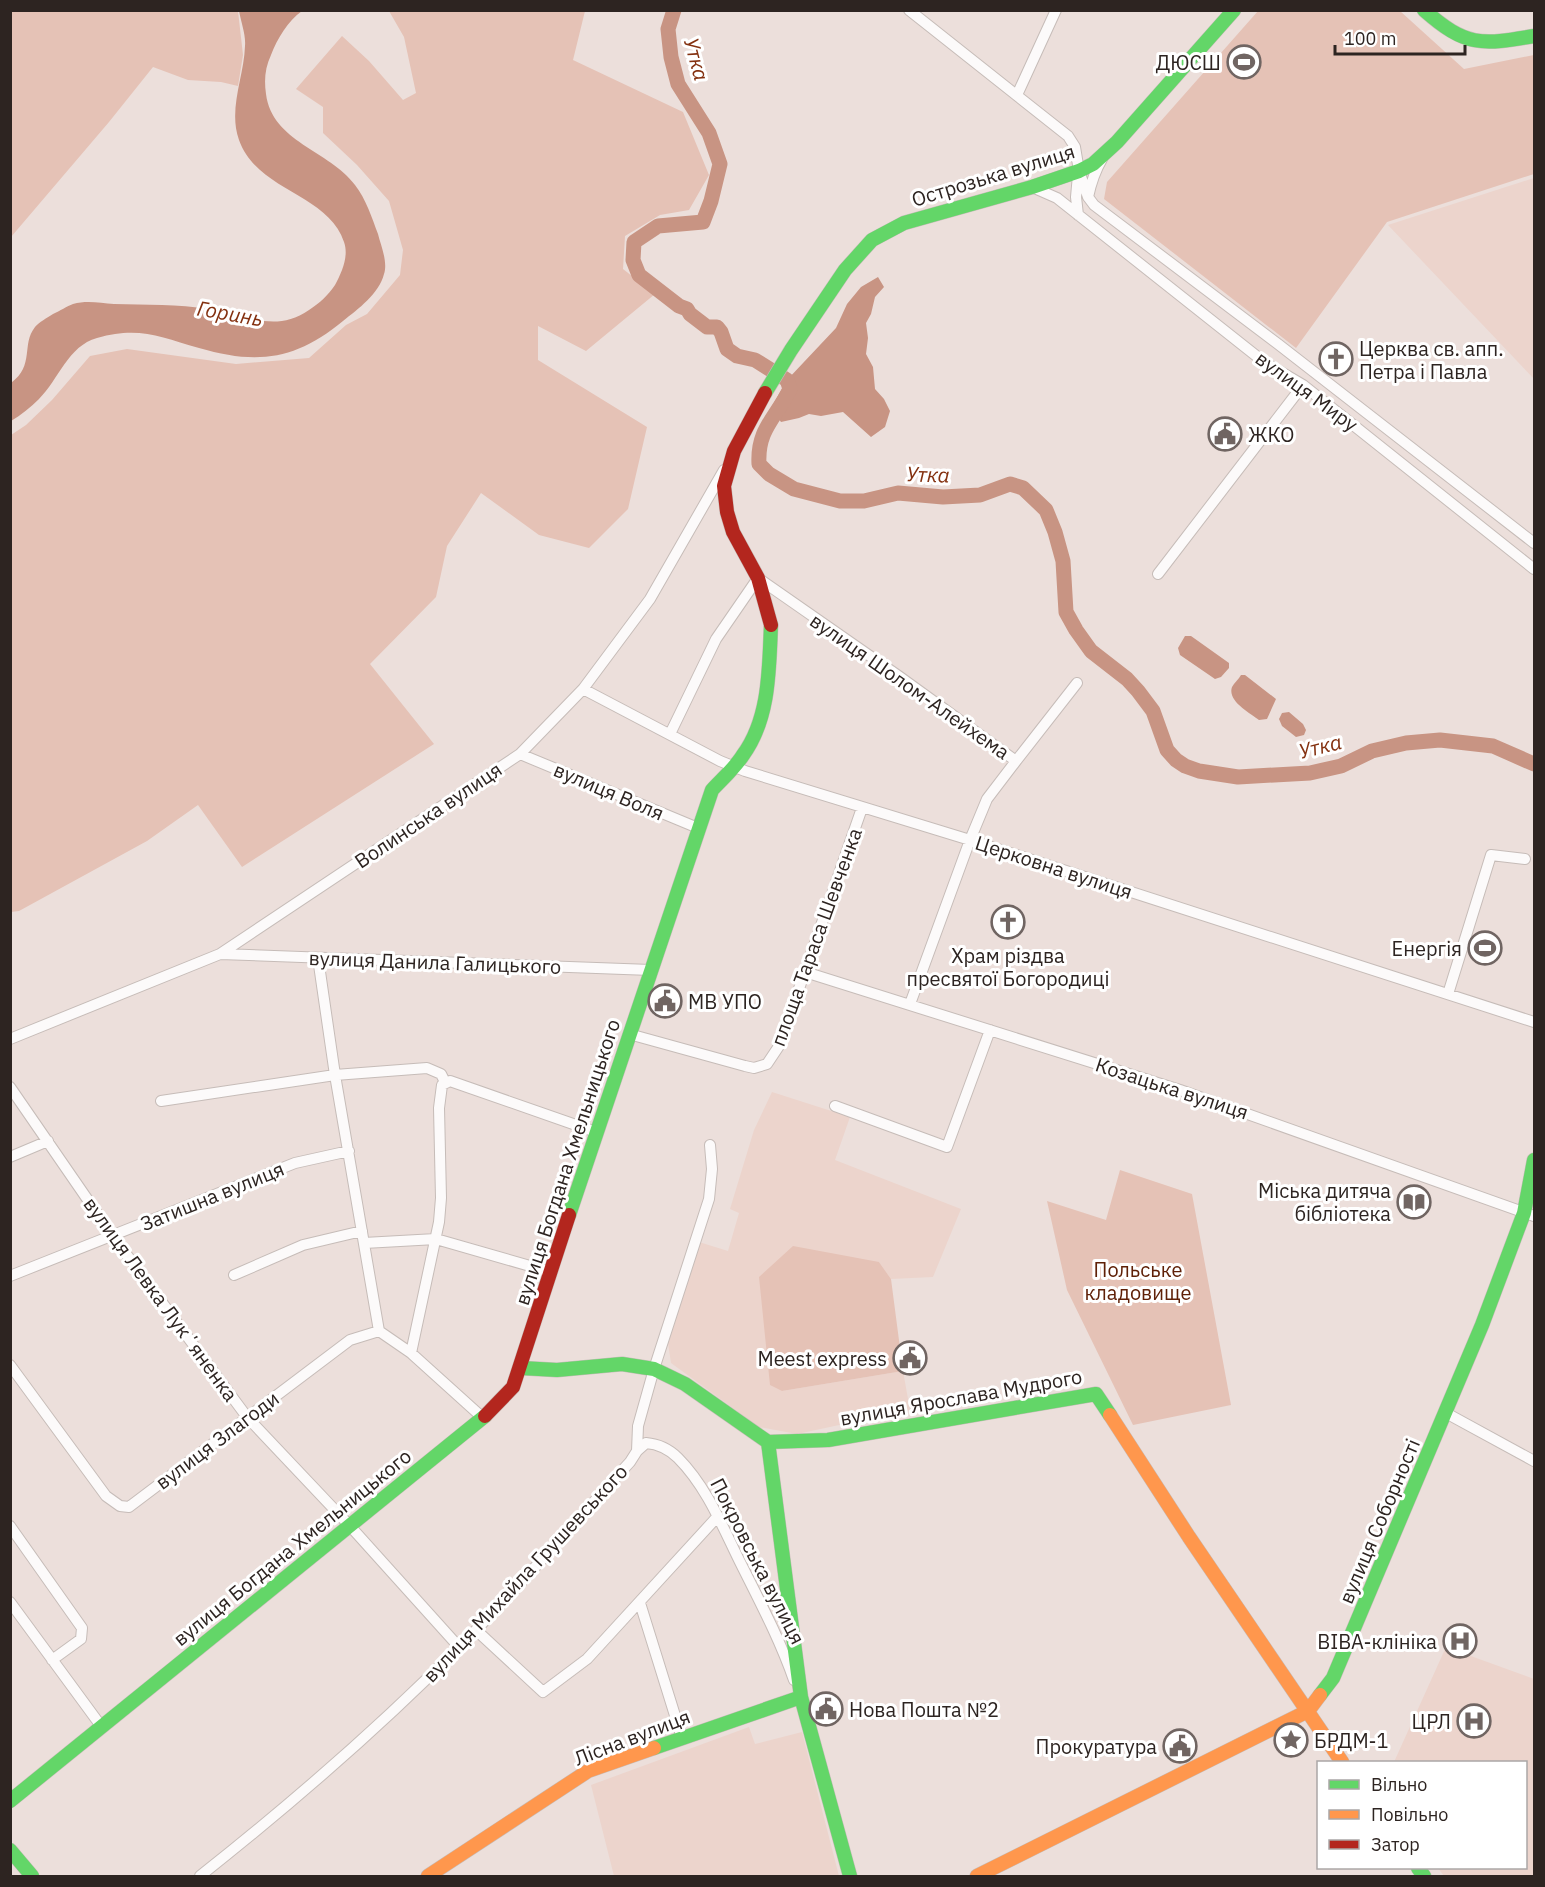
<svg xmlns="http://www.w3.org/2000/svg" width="1545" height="1887" viewBox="0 0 1545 1887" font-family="'IBM Plex Sans',sans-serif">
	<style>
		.built { fill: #ecd4cc }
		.green { fill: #e5c2b6 }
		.water { fill: #c89483 }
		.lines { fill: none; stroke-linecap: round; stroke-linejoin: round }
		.river { stroke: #c89483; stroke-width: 15 }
		.street-casing { stroke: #c6bcb8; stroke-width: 12 }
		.fast-casing { stroke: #c6bcb8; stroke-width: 15 }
		.slow-casing { stroke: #c6bcb8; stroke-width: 15 }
		.jam-casing { stroke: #c6bcb8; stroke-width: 15 }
		.street { stroke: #fcfafa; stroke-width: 10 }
		.fast { stroke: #63d668; stroke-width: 14 }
		.slow { stroke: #ff974d; stroke-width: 14 }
		.jam { stroke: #b3261e; stroke-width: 14 }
		.labels { text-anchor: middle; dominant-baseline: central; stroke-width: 6; stroke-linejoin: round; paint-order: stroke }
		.poi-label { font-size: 20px; fill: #2d2421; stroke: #fff; text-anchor: end }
		.street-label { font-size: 20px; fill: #2d2421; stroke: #fff }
		.park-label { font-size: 20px; fill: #5f2007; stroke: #fff }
		.water-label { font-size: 21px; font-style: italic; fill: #843110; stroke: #fff }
	</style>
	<rect width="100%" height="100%" fill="#ecdfdb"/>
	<!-- built -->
	<path class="built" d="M1534 178V379L1388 225Z
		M772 1092 850 1117 835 1160 961 1209 933 1277 891 1279 879 1262 782 1391 903 1371 910 1410 797 1434 759 1427 671 1363 668 1343 699 1242 728 1251 739 1213 730 1209 754 1130Z
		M1446 1647 1534 1679V1876H1444L1438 1868H1526V1762H1394Z
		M749 1727 755 1744 802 1732 839 1876H614L591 1785Z"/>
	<!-- green -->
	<path class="green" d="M11 10 238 11 243 55 238 86 221 82 188 80 153 67 109 122 11 237Z
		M389 11H585L573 60 683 112 709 175 689 210 660 215 625 236 623 269 655 294 586 351 538 326V360L647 427 628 509 589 548 539 535 481 493 447 546 436 597 370 664 434 744 242 867 198 805 147 841 19 911 11 912V435L26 425 52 400 90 356 127 349 236 364 309 358 346 325 367 314 400 275 403 250 389 201 357 165 323 133V107L296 89 342 36 369 61 403 100 416 93 404 37Z
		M1258 11H1400L1464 69 1534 55V174L1387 222 1296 348 1104 199 1107 182Z
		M1120 1170 1192 1194 1231 1405 1133 1425 1067 1290 1047 1201 1106 1220Z
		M793 1246 879 1262 891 1279 903 1371 782 1391 770 1385 759 1277Z"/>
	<!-- water -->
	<path class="water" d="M239 11H302C288 21 277 39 271 55 265 68 264 80 266 94 272 142 329 150 355 185 366 199 372 218 378 234 381 246 388 262 384 274 379 294 358 309 343 321 296 360 257 365 199 348 160 337 139 326 97 338 68 346 59 379 39 399 31 407 21 415 11 421V383C35 365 21 345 35 327 39 322 47 318 53 314 60 311 67 306 73 304 87 300 100 303 114 304 146 305 178 304 209 309 246 314 274 334 309 310 320 303 328 295 335 285 342 272 349 256 344 242 329 194 257 191 239 140 228 109 244 77 245 46 246 35 241 22 239 11Z
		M878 277 884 287 875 297 871 314 866 323 868 338 866 354 873 367 875 389 884 399 890 411 885 427 871 437 843 412 821 416 809 414 799 418 781 422 771 408 787 380 836 328 847 304 861 287Z
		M1185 636H1191L1229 663V668L1221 677 1215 679 1180 655 1178 648Z
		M1241 675H1245L1276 699 1267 719 1259 720C1250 713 1227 701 1232 687 1234 683 1239 679 1241 675Z
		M1289 712 1303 724 1306 730 1304 735 1296 737 1282 726 1279 719 1282 713Z"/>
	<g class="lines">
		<!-- river -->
		<path class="river" d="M674 10 668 29 671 57 678 84 709 133 720 164 711 201 703 222 658 226 634 242 633 260 639 275 679 306 687 309 690 314 707 327H717L721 332 727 349 737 356 755 360 787 380 790 389C776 418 757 429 759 464L769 474 794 489 840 501H864L898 493 943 497 980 495 1010 484 1023 488 1046 510 1055 532 1063 561 1066 612 1076 630 1091 651 1127 679 1138 691 1153 711 1167 750 1176 760 1185 766 1199 771 1238 777 1310 773 1341 766 1372 751 1406 743 1440 740 1493 746 1534 764"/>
		<!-- street casing -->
		<g class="street-casing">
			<path id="street" d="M909 10 1068 136 1075 147 1079 171 1088 197
				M1017 95 1056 10
				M1102 159C1095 171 1091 183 1088 197L1094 205 1278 344 1534 543
				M1032 187 1057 198 1264 362 1303 385 1534 569
				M1078 215 1076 197 1078 175
				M1158 574 1303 385
				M583 689 720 761 745 771 970 840 1534 1022
				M670 734 716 639 758 578 900 677 1016 761 987 799 970 840 910 1004
				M520 754 698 828
				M1016 761 1077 683
				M220 954 651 970
				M805 972 1180 1090 1534 1216
				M1448 994 1491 855 1525 859
				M629 1034 745 1066 754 1068 767 1064 779 1046 862 808
				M10 1039 220 954 520 754 583 689 650 599 724 470
				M10 1087 112 1235 247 1417 350 1526 459 1647
				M161 1101 335 1075 427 1068 441 1074 445 1082
				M835 1106 947 1147 990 1030
				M10 1157 48 1141
				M364 1243 436 1239 551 1272
				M234 1275 303 1245 362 1231
				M10 1276 295 1163 349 1151
				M379 1331 411 1353 483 1418
				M411 1353 439 1222 441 1198 439 1108 442 1085 450 1081 596 1132
				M10 1365 106 1496 120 1506 129 1507 350 1340 379 1331 335 1075 318 958
				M1446 1413 1534 1461
				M637 1451 646 1443C658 1444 669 1449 678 1458 707 1487 723 1528 741 1564 760 1602 780 1640 794 1680
				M10 1526 82 1628 81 1639 52 1660
				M10 1602 101 1726
				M640 1603 682 1738
				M476 1630 543 1692 587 1659 718 1516
				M200 1876C291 1804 379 1728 461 1645 520 1587 574 1523 630 1462L637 1451 638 1426 654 1369 709 1199 712 1169 710 1145"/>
		</g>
		<!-- fast casing -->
		<g class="fast-casing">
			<path id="fast" d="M1424 10C1466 47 1481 45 1534 36
				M765 393 791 350 845 270 872 240 904 223 1032 187 1079 171 1093 164 1117 142 1234 10
				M569 1215 712 790C722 779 735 768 743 755 770 718 769 668 771 625
				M521 1368 557 1370 622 1364 654 1369 685 1384 768 1442 828 1440 1096 1394 1110 1415
				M768 1442 801 1697 850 1876
				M1320 1695 1333 1678 1482 1325 1524 1213 1534 1160
				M654 1748 801 1697
				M10 1801 485 1416
				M10 1850 32 1876
				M1418 1868 1424 1876"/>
		</g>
		<!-- slow casing -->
		<g class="slow-casing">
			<path id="slow" d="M1110 1415 1189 1537 1342 1762
				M428 1876 588 1771 654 1748
				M977 1876 1308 1711 1320 1695"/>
		</g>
		<!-- jam casing -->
		<g class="jam-casing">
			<path id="jam" d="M765 393 734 451 724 486 727 512 733 532 758 578 771 625
				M485 1416 513 1387 569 1215"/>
		</g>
		<!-- street -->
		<use href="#street" class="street"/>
		<!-- fast -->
		<use href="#fast" class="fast"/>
		<!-- slow -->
		<use href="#slow" class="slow"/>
		<!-- jam -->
		<use href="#jam" class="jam"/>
	</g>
	<!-- icons -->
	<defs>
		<g id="stadium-ring" transform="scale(1.725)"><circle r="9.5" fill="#fff" stroke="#706562" stroke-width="1.5"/><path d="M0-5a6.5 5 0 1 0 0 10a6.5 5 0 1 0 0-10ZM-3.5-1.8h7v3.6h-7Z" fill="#706562"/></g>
		<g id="church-ring" transform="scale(1.725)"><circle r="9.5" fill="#fff" stroke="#706562" stroke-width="1.5"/><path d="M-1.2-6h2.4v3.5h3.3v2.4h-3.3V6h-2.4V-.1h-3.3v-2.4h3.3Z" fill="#706562"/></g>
		<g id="civic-ring" transform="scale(1.725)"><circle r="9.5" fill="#fff" stroke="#706562" stroke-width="1.5"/><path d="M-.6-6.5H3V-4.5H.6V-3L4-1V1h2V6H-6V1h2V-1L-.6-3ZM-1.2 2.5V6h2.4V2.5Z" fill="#706562"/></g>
		<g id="library-ring" transform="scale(1.725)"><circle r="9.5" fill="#fff" stroke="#706562" stroke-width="1.5"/><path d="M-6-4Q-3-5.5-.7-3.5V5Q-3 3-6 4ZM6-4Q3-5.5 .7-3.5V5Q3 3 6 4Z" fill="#706562"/></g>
		<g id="hospital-ring" transform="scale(1.725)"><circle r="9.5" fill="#fff" stroke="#706562" stroke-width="1.5"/><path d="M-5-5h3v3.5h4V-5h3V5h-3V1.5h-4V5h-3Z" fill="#706562"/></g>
		<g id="sight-ring" transform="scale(1.725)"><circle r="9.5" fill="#fff" stroke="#706562" stroke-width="1.5"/><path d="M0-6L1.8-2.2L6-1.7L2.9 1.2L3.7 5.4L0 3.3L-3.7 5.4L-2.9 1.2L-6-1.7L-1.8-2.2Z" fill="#706562"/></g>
	</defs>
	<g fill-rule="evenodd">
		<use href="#stadium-ring" x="1244" y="62"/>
		<use href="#church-ring" x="1336" y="359"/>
		<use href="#civic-ring" x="1225" y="434"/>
		<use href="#church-ring" x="1008" y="922"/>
		<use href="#stadium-ring" x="1485" y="948"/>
		<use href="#civic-ring" x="665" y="1001"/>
		<use href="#library-ring" x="1414" y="1202"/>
		<use href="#civic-ring" x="910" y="1358"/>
		<use href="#hospital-ring" x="1460" y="1641"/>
		<use href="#civic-ring" x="826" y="1709"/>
		<use href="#hospital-ring" x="1474" y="1721"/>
		<use href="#sight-ring" x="1291" y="1740"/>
		<use href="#civic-ring" x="1180" y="1746"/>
	</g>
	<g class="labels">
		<!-- poi labels -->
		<g class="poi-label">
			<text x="1221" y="62">ДЮСШ</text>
			<text x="1359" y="348" text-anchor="start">Церква св. апп.<tspan x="1359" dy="23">Петра і Павла</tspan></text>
			<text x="1248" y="434" text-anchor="start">ЖКО</text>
			<text x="1462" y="948">Енергія</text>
			<text x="1008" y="955" text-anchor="middle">Храм різдва<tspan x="1008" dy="23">пресвятої Богородиці</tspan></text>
			<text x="688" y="1001" text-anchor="start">МВ УПО</text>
			<text x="1391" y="1190">Міська дитяча<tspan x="1391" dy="23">бібліотека</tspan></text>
			<text x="887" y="1358">Meest express</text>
			<text x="1437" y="1641">ВІВА-клініка</text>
			<text x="849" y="1709" text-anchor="start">Нова Пошта №2</text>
			<text x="1451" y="1721">ЦРЛ</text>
			<text x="1314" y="1740" text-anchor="start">БРДМ-1</text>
			<text x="1157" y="1746">Прокуратура</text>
		</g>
		<!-- street labels -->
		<g class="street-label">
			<text transform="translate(993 175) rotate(-17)">Острозька вулиця</text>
			<text transform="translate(1307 391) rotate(36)">вулиця Миру</text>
			<text transform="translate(910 686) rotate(35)">вулиця Шолом-Алейхема</text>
			<text transform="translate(609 791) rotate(23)">вулиця Воля</text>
			<text transform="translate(428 815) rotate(-34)">Волинська вулиця</text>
			<text transform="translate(1054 867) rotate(18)">Церковна вулиця</text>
			<text transform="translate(816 937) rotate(-70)">площа Тараса Шевченка</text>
			<text transform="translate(435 962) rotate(2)">вулиця Данила Галицького</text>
			<text transform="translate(1172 1088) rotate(18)">Козацька вулиця</text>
			<text transform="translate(567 1162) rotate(-72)">вулиця Богдана Хмельницького</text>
			<text transform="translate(212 1196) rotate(-22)">Затишна вулиця</text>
			<text transform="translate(161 1299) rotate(54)">вулиця Левка Лукʼяненка</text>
			<text transform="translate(961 1397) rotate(-10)">вулиця Ярослава Мудрого</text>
			<text transform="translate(217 1440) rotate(-37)">вулиця Злагоди</text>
			<text transform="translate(1379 1521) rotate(-67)">вулиця Соборності</text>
			<text transform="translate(292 1547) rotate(-39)">вулиця Богдана Хмельницького</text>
			<text transform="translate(758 1561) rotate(63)">Покровська вулиця</text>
			<text transform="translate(525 1573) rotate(-47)">вулиця Михайла Грушевського</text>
			<text transform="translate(632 1737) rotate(-21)">Лісна вулиця</text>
		</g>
		<!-- park labels -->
		<g class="park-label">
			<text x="1138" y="1269">Польське<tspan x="1138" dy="23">кладовище</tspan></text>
		</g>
		<!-- water labels -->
		<g class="water-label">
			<text transform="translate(697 59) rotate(75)">Утка</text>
			<text transform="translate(230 313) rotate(10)">Горинь</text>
			<text transform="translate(928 474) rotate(2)">Утка</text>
			<text transform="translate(1320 746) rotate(-14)">Утка</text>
		</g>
	</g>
	<!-- border -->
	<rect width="1545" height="1887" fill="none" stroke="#2d2421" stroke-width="24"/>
	<!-- legend -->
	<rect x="1317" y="1761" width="210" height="108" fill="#ffffff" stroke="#aba7a6" stroke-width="1.5"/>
	<rect x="1329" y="1780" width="30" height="9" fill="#63d668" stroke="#aba7a6" stroke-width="1.5"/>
	<text x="1371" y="1791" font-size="18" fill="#2d2421">Вільно</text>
	<rect x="1329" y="1810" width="30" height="9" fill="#ff974d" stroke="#aba7a6" stroke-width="1.5"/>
	<text x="1371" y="1821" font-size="18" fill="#2d2421">Повільно</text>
	<rect x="1329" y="1840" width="30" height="9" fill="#b3261e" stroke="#aba7a6" stroke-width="1.5"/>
	<text x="1371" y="1851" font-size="18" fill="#2d2421">Затор</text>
	<!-- scale -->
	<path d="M1335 45v9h130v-9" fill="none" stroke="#2d2421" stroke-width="3"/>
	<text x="1344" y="45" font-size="18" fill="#2d2421" stroke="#ffffff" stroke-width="4.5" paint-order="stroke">100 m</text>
</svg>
